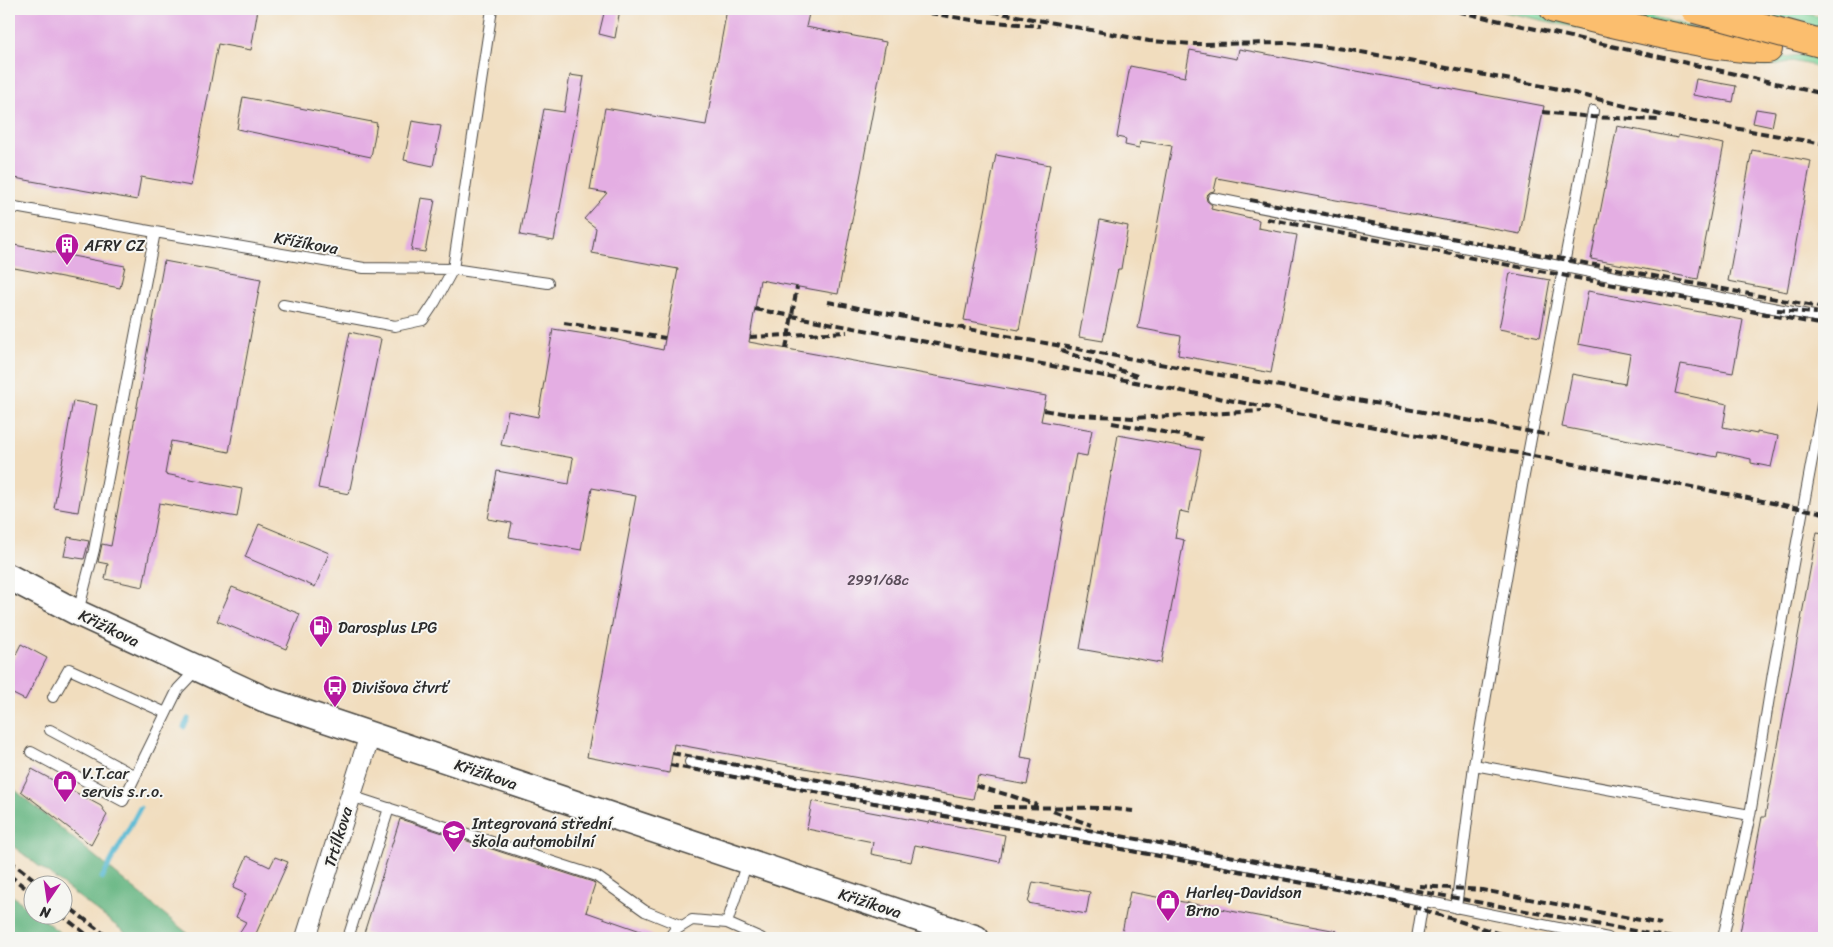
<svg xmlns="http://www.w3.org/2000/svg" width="1833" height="947" viewBox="0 0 1833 947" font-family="Sriracha,sans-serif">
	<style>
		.green { fill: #7dd59a; stroke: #548062 }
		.forest { fill: #66b682; stroke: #487056 }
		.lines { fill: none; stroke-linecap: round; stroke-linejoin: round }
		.stream { stroke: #54b8d2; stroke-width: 5 }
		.building { fill: #e4aee3 }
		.service-casing { stroke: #494641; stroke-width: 12 }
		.minor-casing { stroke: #494641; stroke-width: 22 }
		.tertiary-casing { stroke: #494641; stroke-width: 28 }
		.trunk-casing { stroke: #494641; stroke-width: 30 }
		.service { stroke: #fff; stroke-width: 10 }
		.minor { stroke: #fff; stroke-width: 20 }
		.tertiary { stroke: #fff; stroke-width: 25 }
		.trunk { stroke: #fbbe6e; stroke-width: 28 }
		.rail { stroke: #2b2b2b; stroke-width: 4; stroke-dasharray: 8 4; stroke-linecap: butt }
		.trunk-bridge-casing { stroke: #494641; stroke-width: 30; stroke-linecap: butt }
		.trunk-bridge { stroke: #fbbe6e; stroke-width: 28 }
		.labels { text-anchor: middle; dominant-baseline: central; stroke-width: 4; stroke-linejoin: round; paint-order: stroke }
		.number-label { font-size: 14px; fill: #594c59 }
		.street-label { font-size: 16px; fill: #2b2b2b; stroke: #f6f6f2 }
		.poi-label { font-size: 16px; fill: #2b2b2b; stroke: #f6f6f2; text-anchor: start }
	</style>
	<rect width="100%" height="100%" fill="#f6f6f2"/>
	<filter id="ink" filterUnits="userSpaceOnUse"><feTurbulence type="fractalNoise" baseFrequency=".02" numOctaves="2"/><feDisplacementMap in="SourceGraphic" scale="10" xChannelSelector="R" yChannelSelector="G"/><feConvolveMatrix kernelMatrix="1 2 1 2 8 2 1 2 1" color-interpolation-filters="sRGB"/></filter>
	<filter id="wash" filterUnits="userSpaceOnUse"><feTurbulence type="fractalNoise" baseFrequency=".0096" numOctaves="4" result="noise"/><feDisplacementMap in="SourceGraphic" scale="20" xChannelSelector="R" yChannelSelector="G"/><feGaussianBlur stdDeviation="1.12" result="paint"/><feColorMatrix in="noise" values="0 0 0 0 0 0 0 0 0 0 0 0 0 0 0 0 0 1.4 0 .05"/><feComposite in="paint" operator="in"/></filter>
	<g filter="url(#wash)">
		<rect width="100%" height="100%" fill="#f1ddbe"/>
		<!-- green -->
		<path class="green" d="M1491 9H1520L1628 36 1741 55 1785 57 1824 52V71L1811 65 1792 61 1766 67 1720 59Z
			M1594 9H1626L1699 29 1705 9H1789L1824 18V34C1752 50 1664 26 1594 9Z"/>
		<!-- forest -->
		<path class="forest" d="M9 785 181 928 194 938H132L9 843Z
			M9 893 32 911V914L37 915 67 938H16L9 933Z"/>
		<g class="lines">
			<!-- stream -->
			<path class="stream" d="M184 727 188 719
				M102 878 140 808"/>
		</g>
		<g id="blocks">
			<!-- building -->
			<path class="building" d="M9 9H258L251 50 218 44 191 186 141 177 137 200 9 177Z
				M605 9H620L615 38 599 34Z
				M727 9H810L806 27 886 42 838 294 760 280 749 342 1046 396 1041 421 1092 430 1087 456 1076 454 1064 517H1063L1021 757 1032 759 1027 785 978 776 973 799 674 744 669 773 587 757 636 496 592 488 581 550 509 537 512 523 488 519 497 471 569 484 573 458 501 445 508 411 538 417 553 329 599 336 663 350 678 269 592 253 596 228 584 219 607 193 590 190 605 108 706 125Z
				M1239 49 1544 106 1520 234 1217 178 1214 191 1210 192 1206 196 1207 201 1212 205 1211 209 1259 220 1258 228 1297 235 1271 373 1178 355 1181 336 1138 328 1172 146 1140 141 1139 148 1125 145 1126 139 1117 137 1130 66 1185 77 1190 50 1237 59Z
				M570 75 584 77 554 241 520 235 544 109 564 112Z
				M1696 79 1736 86 1733 102 1693 95Z
				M243 97 377 123 371 157 237 129Z
				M1756 109 1775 112 1772 127 1753 123Z
				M412 121 441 126 433 166 404 160Z
				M1617 126 1678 138V135L1724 144 1698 279 1591 259Z
				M1752 150 1811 161 1787 292 1728 281Z
				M996 155 1050 165 1019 330 964 320Z
				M421 198 435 200 425 252 411 250Z
				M1100 220 1128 226 1121 269H1118L1103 341 1079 337Z
				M9 244 125 266 120 288 9 267Z
				M164 261 261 279 229 452 171 441 165 474 242 489 237 517 159 503 143 587 105 579 108 564 98 562 102 544 111 546Z
				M1510 273 1550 280 1540 337 1499 329Z
				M1588 291 1743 320 1733 373 1681 364 1675 393 1727 404 1723 427 1757 434V432L1778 436 1771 467 1751 463V459L1718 452 1717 457 1562 427 1572 374 1625 384 1630 354 1578 344Z
				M350 332 381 339 349 494 318 488Z
				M73 401 97 405 78 512 54 508Z
				M1118 435 1201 450 1189 513 1180 511 1175 538 1184 540 1161 663 1080 649Z
				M259 524 329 553 315 587 245 557Z
				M1817 532 1824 533V938H1739L1762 817H1765Z
				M68 537 89 541 84 559 64 556Z
				M232 587 300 614 286 649 217 621Z
				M21 644 47 658 25 700 9 692V668Z
				M32 769 101 806 107 815 91 845 21 791Z
				M812 801 929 823 930 821 1005 835 1000 862 915 845 911 862 871 854 873 842 807 829Z
				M400 819 593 882 595 884 586 912 655 936 654 938H381L364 933Z
				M247 856 270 867 275 857 288 862 254 938H236L246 922 236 917 246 894 233 888Z
				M1033 882 1090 892 1086 914 1028 903Z
				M1130 892 1337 931 1336 938H1121Z"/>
		</g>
	</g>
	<g filter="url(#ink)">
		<use href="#blocks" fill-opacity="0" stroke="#494641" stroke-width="1"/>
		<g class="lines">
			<!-- service casing -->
			<g class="service-casing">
				<path id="service" d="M1213 198 1824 318
					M9 206 155 232 94 550 78 612
					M155 232 364 268 453 269 548 283
					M283 305 395 326 423 320 435 302 453 269 492 9
					M53 697 69 669 166 713
					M50 730 135 776
					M31 752 123 801 178 689 197 669
					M690 762 1247 865 1608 938
					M1474 765 1750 815 1723 938
					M351 796 596 876 645 911 682 926
					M1750 815 1773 673 1824 394
					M1456 908 1474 765 1522 486 1593 111
					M727 923 747 862
					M348 938 389 808
					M669 938 674 931 692 920 727 923 761 938
					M1417 938 1423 901"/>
			</g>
			<!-- minor casing -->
			<g class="minor-casing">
				<path id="minor" d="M306 938 370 735"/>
			</g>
			<!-- tertiary casing -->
			<g class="tertiary-casing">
				<path id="tertiary" d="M9 577 78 613 264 699 976 938"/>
			</g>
			<!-- trunk casing -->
			<g class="trunk-casing">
				<path id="trunk" d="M1554 9C1596 19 1638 30 1681 38 1709 44 1738 49 1768 49"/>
			</g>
			<!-- service -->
			<use href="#service" class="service"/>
			<!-- minor -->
			<use href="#minor" class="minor"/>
			<!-- tertiary -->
			<use href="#tertiary" class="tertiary"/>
			<!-- trunk -->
			<use href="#trunk" class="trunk"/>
			<!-- rail -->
			<path class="rail" d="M906 9 972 20 1040 26
				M980 9 1149 41 1194 44 1290 43 1345 49 1554 88 1661 115 1824 144
				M1447 9 1824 94
				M1542 112 1592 117 1658 120
				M1250 200 1824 308
				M1267 219 1824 325
				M828 302 941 324 1549 435
				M755 309 1281 410 1528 455 1824 513
				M1777 310 1817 313
				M564 323 665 338
				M750 337 847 332
				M786 349 797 287
				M1061 351 1137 376
				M1044 410 1072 415
				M1066 414 1133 418 1261 411
				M1112 423 1203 439
				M672 753 1672 938
				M670 765 1357 893 1395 901 1513 938
				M976 786 1012 796 1037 805
				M994 807 1104 808 1133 811
				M1053 811 1091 825
				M9 860 40 884
				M9 875 32 893
				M1419 886 1482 890 1661 924
				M62 902 109 938
				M60 914 91 938"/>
			<!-- trunk-bridge casing -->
			<g class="trunk-bridge-casing">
				<path id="trunk-bridge" d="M1695 9 1824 44"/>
			</g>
			<!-- trunk-bridge -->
			<use href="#trunk-bridge" class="trunk-bridge"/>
		</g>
	</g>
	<!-- icons -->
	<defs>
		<g id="building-pin" transform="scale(1.25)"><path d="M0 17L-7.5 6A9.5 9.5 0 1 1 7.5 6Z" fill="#b5179e" stroke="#f6f6f2"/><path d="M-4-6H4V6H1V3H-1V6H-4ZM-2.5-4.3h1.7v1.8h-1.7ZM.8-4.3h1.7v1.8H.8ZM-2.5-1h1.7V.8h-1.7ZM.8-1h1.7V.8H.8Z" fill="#fff"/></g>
		<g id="fuel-pin" transform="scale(1.25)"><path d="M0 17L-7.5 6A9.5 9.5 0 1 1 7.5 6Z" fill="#b5179e" stroke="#f6f6f2"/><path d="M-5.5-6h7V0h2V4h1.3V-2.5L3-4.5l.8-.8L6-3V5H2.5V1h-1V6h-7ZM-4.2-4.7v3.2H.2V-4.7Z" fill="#fff"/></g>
		<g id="bus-pin" transform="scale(1.25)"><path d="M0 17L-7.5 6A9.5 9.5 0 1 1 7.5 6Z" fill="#b5179e" stroke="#f6f6f2"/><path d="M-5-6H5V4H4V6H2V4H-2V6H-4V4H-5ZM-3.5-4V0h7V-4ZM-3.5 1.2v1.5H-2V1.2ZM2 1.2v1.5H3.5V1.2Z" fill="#fff"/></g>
		<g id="shop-pin" transform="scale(1.25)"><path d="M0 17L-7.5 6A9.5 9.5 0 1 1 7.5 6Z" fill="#b5179e" stroke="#f6f6f2"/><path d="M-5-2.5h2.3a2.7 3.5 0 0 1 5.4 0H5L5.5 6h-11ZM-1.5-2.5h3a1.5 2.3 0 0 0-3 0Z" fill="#fff"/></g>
		<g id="school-pin" transform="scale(1.25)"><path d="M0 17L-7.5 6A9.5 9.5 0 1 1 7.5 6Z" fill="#b5179e" stroke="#f6f6f2"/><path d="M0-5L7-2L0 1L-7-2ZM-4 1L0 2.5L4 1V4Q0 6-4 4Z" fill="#fff"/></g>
	</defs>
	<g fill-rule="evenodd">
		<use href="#building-pin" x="67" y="245"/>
		<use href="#fuel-pin" x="321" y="627"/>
		<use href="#bus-pin" x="335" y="687"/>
		<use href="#shop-pin" x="65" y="782"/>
		<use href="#school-pin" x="454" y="832"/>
		<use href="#shop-pin" x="1168" y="901"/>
	</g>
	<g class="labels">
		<!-- number labels -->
		<g class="number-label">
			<text x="878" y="580">2991/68c</text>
		</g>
		<!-- street labels -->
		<g class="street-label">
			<text transform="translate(306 243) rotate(10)">Křížíkova</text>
			<text transform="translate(109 628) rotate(26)">Křižíkova</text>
			<text transform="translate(486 774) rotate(19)">Křižíkova</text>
			<text transform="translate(338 837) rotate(-73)">Trtílkova</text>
			<text transform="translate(870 903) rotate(18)">Křižíkova</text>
		</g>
		<!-- poi labels -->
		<g class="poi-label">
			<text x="84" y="245">AFRY CZ</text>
			<text x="338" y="627">Darosplus LPG</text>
			<text x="352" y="687">Divišova čtvrť</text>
			<text x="82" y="773">V.T.car<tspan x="82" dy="18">servis s.r.o.</tspan></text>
			<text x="472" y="823">Integrovaná střední<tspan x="472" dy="18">škola automobilní</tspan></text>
			<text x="1186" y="892">Harley-Davidson<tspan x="1186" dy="18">Brno</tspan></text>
		</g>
	</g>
	<!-- margin -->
	<rect width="1833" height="947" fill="none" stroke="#f6f6f2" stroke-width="30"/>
	<!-- north arrow -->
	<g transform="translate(48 900) rotate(193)"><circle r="24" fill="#f6f6f2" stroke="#a5a5a2"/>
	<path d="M0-4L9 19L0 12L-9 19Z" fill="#b5179e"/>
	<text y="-8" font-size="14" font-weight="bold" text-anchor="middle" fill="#2b2b2b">N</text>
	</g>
</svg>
